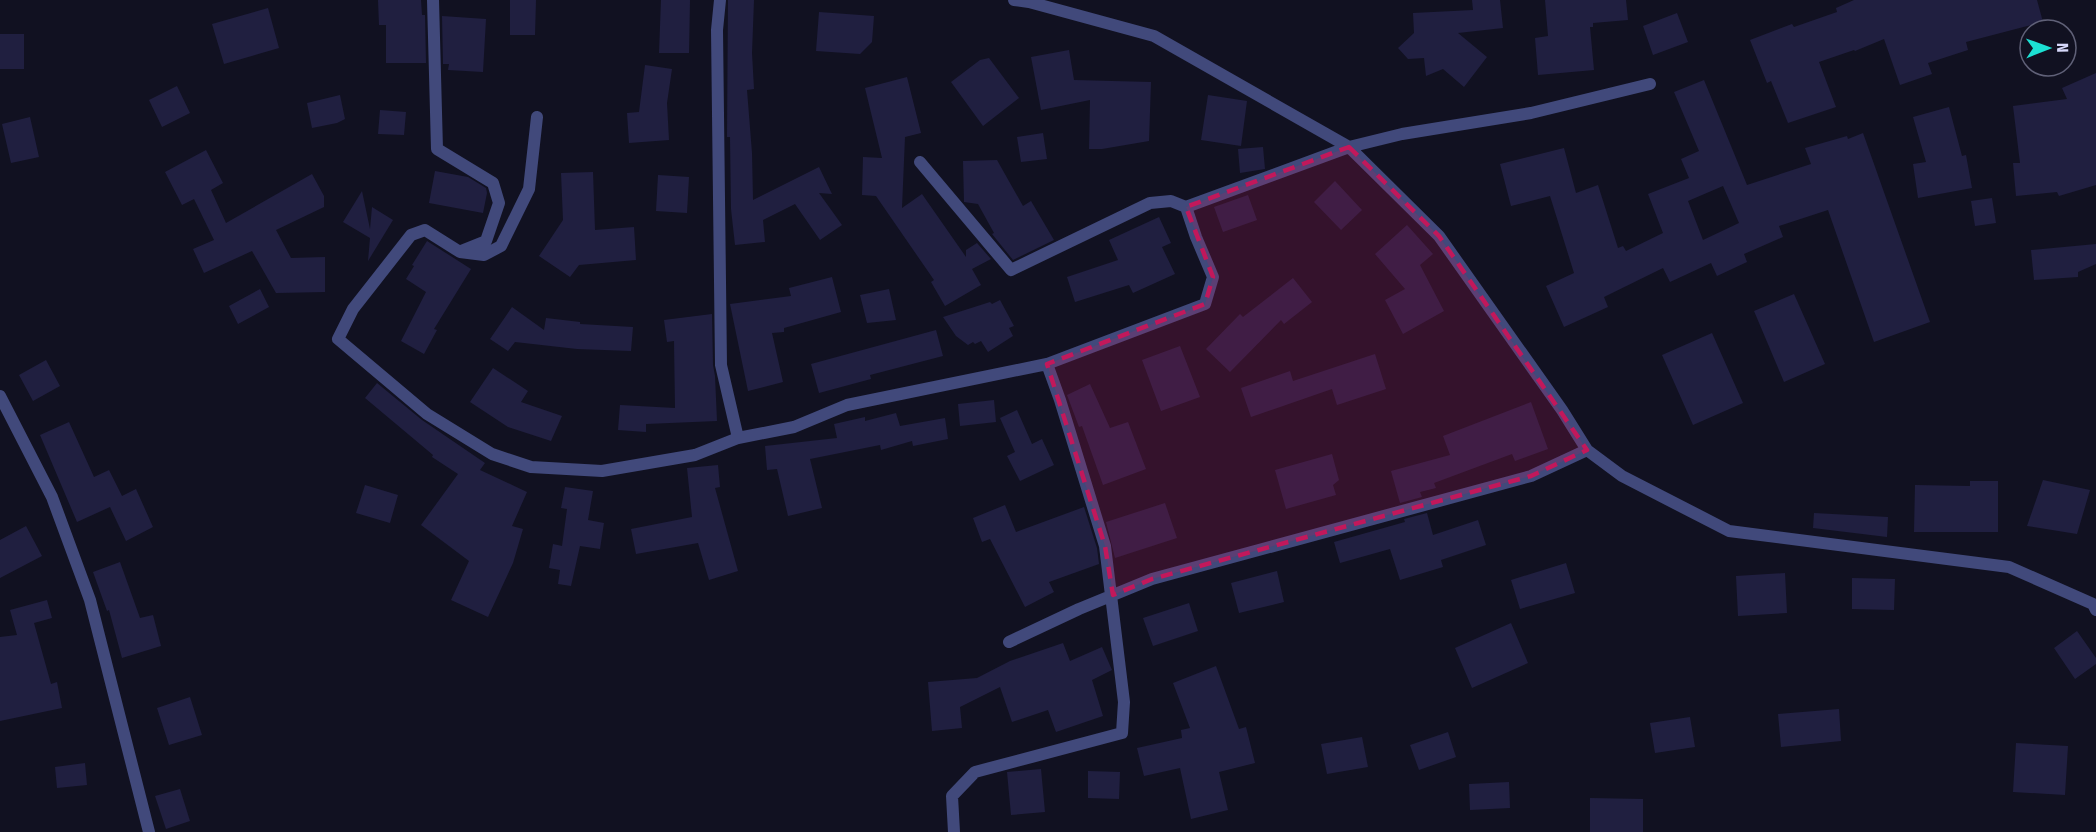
<svg xmlns="http://www.w3.org/2000/svg" width="2096" height="832" viewBox="0 0 2096 832" font-family="'Fira Sans Condensed',sans-serif">
	<style>
		.building { fill: #201f40; fill-rule: evenodd }
		.lines { fill: none; stroke-linecap: round; stroke-linejoin: round }
		.street { stroke: #41497b; stroke-width: 12 }
		.marked { fill: #c2185b; fill-opacity: 0.2; stroke: #c2185b; stroke-width: 4.5; stroke-dasharray: 12 8; stroke-linejoin: round }
	</style>
	<rect width="100%" height="100%" fill="#111121"/>
	<!-- building -->
	<path class="building" d="M378 0H421L422 15H425L426 63H386V25H379Z
		M510 0H536L535 35H510Z
		M661 0H690L689 53H659Z
		M728 0H754L752 53 754 89 747 90 752 153 753 200 819 167 832 194 819 193 842 225 820 240 795 204 763 220 765 242 735 245 731 209 730 137H727Z
		M1472 0H1500L1503 28 1458 33 1487 57 1464 87 1443 69 1426 76 1424 58 1408 59 1398 48 1414 33 1413 13 1473 10Z
		M1545 0H1626L1628 20 1593 23V27H1590L1594 70 1538 75 1535 38 1548 36Z
		M1854 0H2037L2043 22 1966 42 1968 50 1928 63 1932 74 1900 85 1884 39 1855 51 1854 50 1819 62 1836 107 1788 123 1771 81 1767 83 1750 40 1792 24 1794 27 1837 12 1836 8Z
		M268 8 279 48 224 64 212 24Z
		M819 12 874 16 872 42 860 54 816 51Z
		M1677 13 1688 42 1653 55 1643 26Z
		M442 16 486 19 483 72 448 70 449 64H443Z
		M0 34H24V69H0Z
		M1069 50 1074 80 1151 82 1149 141 1102 149H1089L1090 100 1041 110 1031 57Z
		M989 58 1019 98 983 126 951 82 980 60Z
		M645 65 672 69 667 103 669 140 629 143 627 113 639 112Z
		M2096 73V185L2059 196 2057 192 2016 196 2013 163H2020L2013 106 2067 99 2062 88Z
		M907 77 921 133 905 137 902 208 922 194 966 257V250L977 243 991 259 972 269 981 285 945 306 931 282 934 280 876 196 862 195 863 157 882 158 865 88Z
		M1704 80 1747 185 1811 164 1805 148 1847 136 1848 139 1863 133 1930 322 1874 342 1828 210 1779 226 1783 237 1744 254 1747 262 1717 276 1711 263 1670 282 1663 268 1604 297 1608 307 1564 327 1546 286 1574 273 1550 196 1511 206 1500 164 1564 148 1576 193 1598 185 1618 248 1623 246 1626 251 1663 233 1648 194 1689 178 1681 159 1699 151 1674 92ZM1723 186 1739 223 1703 240 1688 201Z
		M177 86 190 113 162 127 149 100Z
		M340 95 345 119 337 123 312 128 307 103Z
		M1208 95 1247 101 1241 146 1201 140Z
		M1949 107 1962 156 1966 155 1972 188 1918 198 1913 164 1926 162 1913 117Z
		M380 110 406 112 404 135 378 134Z
		M30 117 39 157 11 163 2 124Z
		M1043 133 1047 159 1021 162 1017 137Z
		M1263 147 1265 169 1240 173 1238 149Z
		M206 150 223 183 211 190 226 223 312 174 324 196V207L276 230 291 258 325 257V292L276 293 252 251 204 273 193 249 214 240 194 199 182 205 165 172Z
		M997 160 1023 206 1031 201 1054 240 1013 260 992 234 994 233 978 204 964 202 963 161Z
		M435 171 468 177 486 188 487 193 483 213 429 203Z
		M593 172 595 230 634 227 636 260 579 265 570 277 539 256 563 220 561 173Z
		M658 175 689 177 687 213 656 211Z
		M1335 181 1362 210 1341 230 1314 202Z
		M362 191 370 229 372 207 393 220 368 261 370 238 343 222Z
		M1248 195 1257 220 1223 232 1214 207Z
		M1992 198 1996 223 1975 226 1971 201Z
		M1159 217 1171 243 1162 247 1175 274 1133 293 1129 285 1075 302 1067 277 1118 260 1109 240Z
		M1407 225 1433 254 1420 265 1444 311 1403 334 1385 300 1405 289 1375 254Z
		M427 241 471 269 434 329 437 330 424 354 401 341 426 292 406 279 414 266 412 265Z
		M2096 244V264L2078 272V277L2034 280 2031 250Z
		M832 277 841 312 784 328V332L772 333 783 382 748 391 730 304 791 296 789 288Z
		M1293 278 1312 302 1284 324 1281 320 1230 372 1206 349 1240 314 1243 317Z
		M260 289 269 307 238 324 229 306Z
		M889 289 896 320 867 323 860 295Z
		M1794 294 1825 364 1784 382 1754 311Z
		M1000 300 1014 326 1009 328 1013 336 988 352 981 341 975 344 973 342 968 345 956 336 943 317 990 302 992 304Z
		M512 307 544 330 546 318 580 322V324L633 327 631 351 577 349 515 342 508 351 490 339Z
		M712 314 713 365 715 376 717 421 646 424V432L618 430 620 405 675 408 674 341 667 342 664 320Z
		M936 330 943 356 870 375 871 379 819 393 811 364Z
		M1712 333 1743 403 1693 425 1662 355Z
		M1180 346 1200 397 1161 411 1142 360Z
		M1375 354 1386 389 1337 405 1332 389 1251 417 1241 388 1290 371 1293 381Z
		M46 360 60 386 33 401 19 375Z
		M493 368 528 391 521 402 562 416 551 441 508 427 470 402Z
		M377 383 422 420 485 463 480 470 527 492 512 526 523 529 513 563 488 617 451 600 469 561 421 525 458 474 432 457 433 455 365 398Z
		M1090 384 1110 428 1128 422 1146 469 1103 485 1082 426 1079 427 1067 395Z
		M994 400 996 422 960 426 958 404Z
		M1531 402 1548 449 1515 461 1512 454 1434 483 1436 488 1420 492 1422 497 1400 503 1391 471 1450 455 1443 436Z
		M1017 410 1032 444 1042 439 1054 465 1020 481 1007 456 1015 452 1000 418Z
		M896 413 900 426 945 418 948 439 913 446 912 441 881 450 880 445 810 459 822 508 788 516 777 469 767 470 765 446 837 438 834 424 865 417V421Z
		M69 422 94 477 109 470 122 496 136 489 153 527 126 541 110 507 77 522 40 435Z
		M1332 454 1339 480 1333 485 1336 495 1286 509 1275 470Z
		M718 465 720 487 715 488 738 571 709 580 698 543 636 554 631 529 692 517 687 468Z
		M2043 480 2090 490 2077 534 2027 526Z
		M1970 481H1998V532H1914L1915 485 1970 486Z
		M365 485 398 495 390 523 356 513Z
		M565 487 593 491 588 520 604 523 600 549 580 546 571 586 558 584 560 570 549 568 553 544 562 546 567 509 561 508Z
		M1165 503 1177 538 1115 558 1106 522Z
		M1005 505 1016 532 1084 507 1097 548 1099 564 1049 582 1054 592 1025 607 990 539 982 542 973 518Z
		M1427 513 1433 535 1478 520 1486 545 1441 560 1443 567 1400 580 1390 549 1340 563 1334 542 1405 522 1404 519Z
		M1814 513 1888 517 1887 537 1813 528Z
		M26 526 42 556 0 578V540Z
		M120 562 140 618 153 615 161 646 122 658 109 610 107 611 93 572Z
		M1566 563 1575 593 1520 609 1511 580Z
		M1277 571 1284 602 1239 613 1231 583Z
		M1785 573 1787 613 1738 616 1736 576Z
		M1852 578 1895 579 1894 610 1852 609Z
		M47 600 52 618 34 623 51 684 57 682 62 708 0 721V637L17 635 10 610Z
		M1189 603 1198 631 1153 646 1143 618Z
		M1511 623 1528 663 1472 688 1455 648Z
		M2077 631 2096 658V664L2075 679 2054 648Z
		M1063 643 1070 661 1102 647 1112 670 1092 680 1103 716 1056 732 1048 710 1012 722 1000 687 960 707 962 728 932 731 928 682 977 678 1010 661Z
		M1216 666 1239 729 1246 727 1255 763 1219 772 1228 810 1191 819 1180 768 1144 776 1137 748 1182 738 1181 730 1190 728 1173 683Z
		M190 697 202 735 169 745 157 708Z
		M1839 709 1841 741 1781 747 1778 714Z
		M1690 717 1695 747 1655 753 1650 723Z
		M1448 732 1456 757 1419 770 1410 745Z
		M1362 737 1368 767 1327 774 1321 744Z
		M2016 743 2068 746 2065 795 2013 792Z
		M85 763 87 785 57 788 55 767Z
		M1041 769 1045 812 1011 815 1007 772Z
		M1088 771 1120 772 1119 799 1088 798Z
		M1509 782 1510 808 1470 810 1469 784Z
		M180 789 190 821 166 829 155 796Z
		M1590 798 1643 799V832H1590Z"/>
	<g class="lines">
		<!-- street -->
		<path class="street" d="M433 0 437 149 493 183 499 203 486 241 461 251
			M720 0 717 30 721 365 738 438
			M1014 0 1029 2 1154 36 1349 147 1439 236 1562 410 1587 450 1622 476 1729 531 2009 567 2093 604 2096 610
			M537 117 529 189 501 246 484 255 460 252 425 230 411 235 353 309 338 339 427 414 492 454 531 467 602 471 695 455 738 438 794 427 847 405 1047 364 1205 304 1213 277 1196 237 1186 207
			M920 162 1011 270 1150 203 1171 201 1186 207 1349 147 1402 134 1531 113 1650 84
			M0 396 52 497 90 600 149 832
			M1009 642 1079 609 1152 579 1531 476 1587 450
			M954 832 952 796 975 772 1122 733 1124 702 1105 546 1060 400 1047 364"/>
	</g>
	<!-- marked area -->
	<path class="marked" d="M1349 147 1439 236 1587 450 1531 476 1152 579 1113 595 1105 546 1047 364 1205 304 1213 277 1186 207Z"/>
	<!-- north arrow -->
	<g transform="translate(2048 48) rotate(89)"><circle r="28" fill="#111121" stroke="#606178" stroke-width="1.5"/>
	<path d="M0-4.5L10 22L0 15L-10 22Z" fill="#1ce0d3"/>
	<text y="-9" font-size="16" font-weight="bold" text-anchor="middle" fill="#d6d8fa">N</text>
	</g>
</svg>
